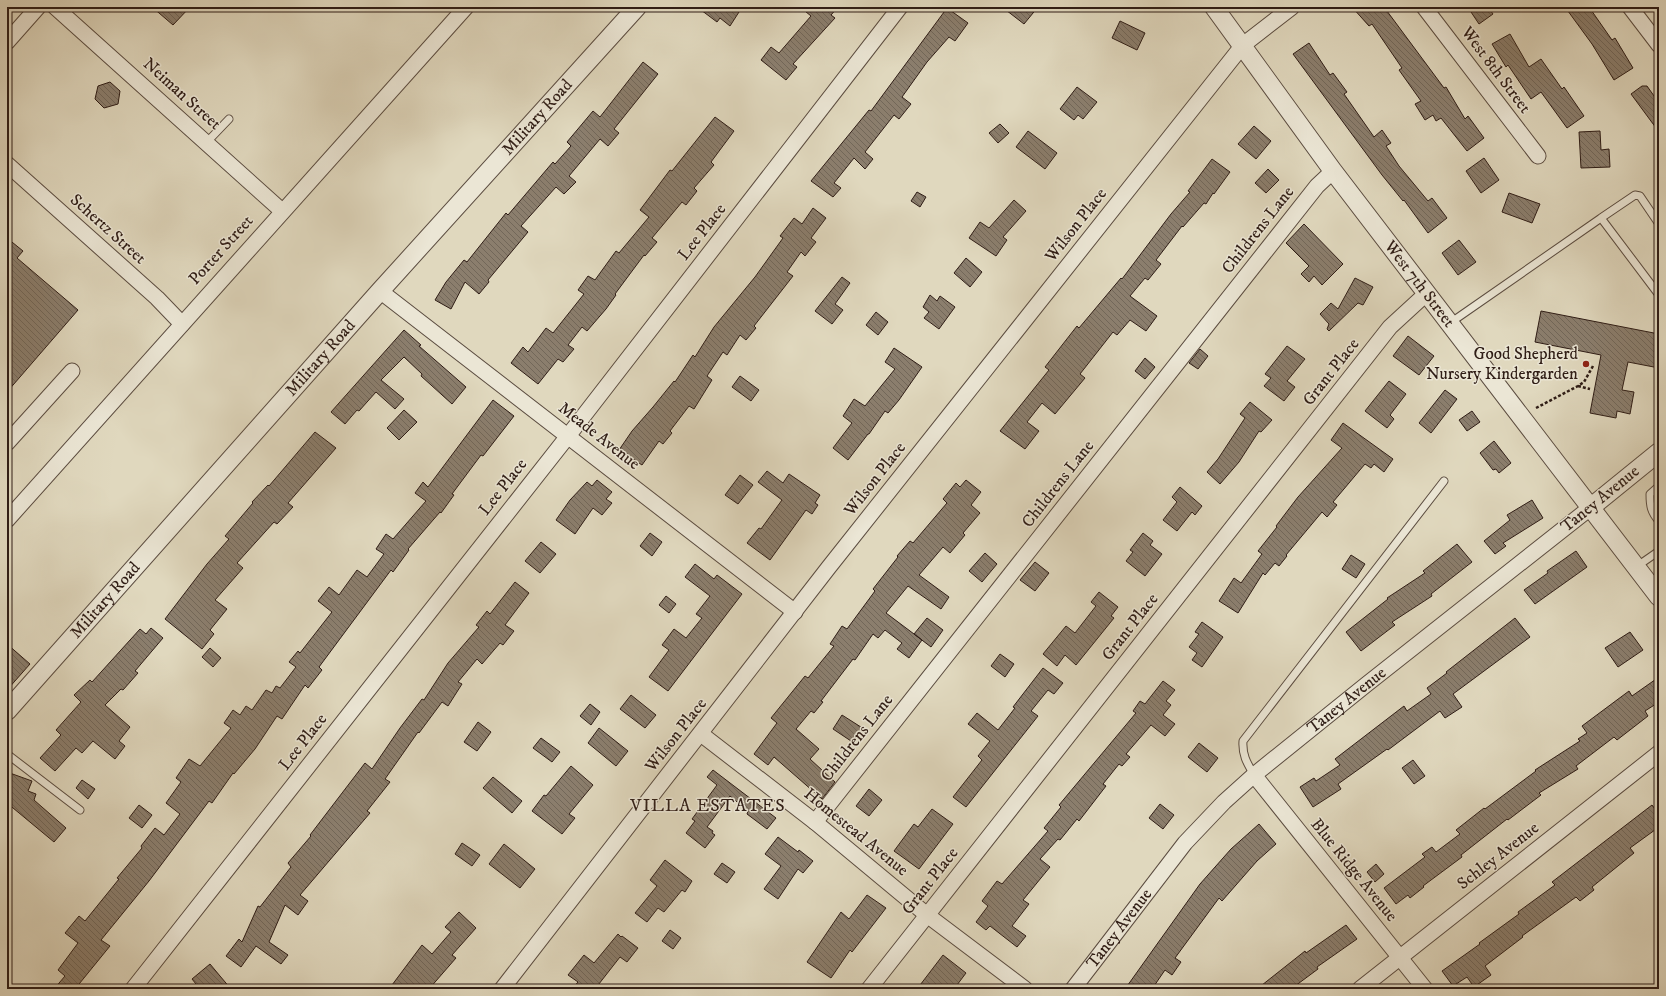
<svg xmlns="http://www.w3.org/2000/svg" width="1666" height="996" viewBox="0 0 1666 996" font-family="'IM FELL DW Pica',serif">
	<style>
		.building { fill: url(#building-back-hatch); stroke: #2f1d16 }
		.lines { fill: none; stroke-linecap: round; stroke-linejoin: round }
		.service-casing { stroke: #5b4c40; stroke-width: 9 }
		.minor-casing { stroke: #5b4c40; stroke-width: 17 }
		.tertiary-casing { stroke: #5b4c40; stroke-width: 20 }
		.path { stroke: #2f1d16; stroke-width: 2.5; stroke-dasharray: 3 2; stroke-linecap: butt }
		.service { stroke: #ebe6d5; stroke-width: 7 }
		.minor { stroke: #ebe6d5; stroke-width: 15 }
		.tertiary { stroke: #ebe6d5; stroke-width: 18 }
		.poi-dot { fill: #8f2418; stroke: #ebe6d5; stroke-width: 1.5 }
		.labels { text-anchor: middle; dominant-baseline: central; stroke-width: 3; stroke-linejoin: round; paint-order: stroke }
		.street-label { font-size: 17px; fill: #2f1d16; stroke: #ebe6d5 }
		.poi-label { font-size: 17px; fill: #2f1d16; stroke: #ebe6d5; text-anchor: end }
		.neighbourhood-label { font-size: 18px; letter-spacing: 1px; fill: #2f1d16; stroke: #ebe6d5 }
	</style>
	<defs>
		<pattern id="building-back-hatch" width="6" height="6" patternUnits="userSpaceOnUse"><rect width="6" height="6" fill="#8b7e6d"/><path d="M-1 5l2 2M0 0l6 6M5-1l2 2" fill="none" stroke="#726759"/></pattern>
	</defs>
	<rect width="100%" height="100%" fill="#e0d8be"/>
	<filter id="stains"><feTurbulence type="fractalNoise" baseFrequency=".005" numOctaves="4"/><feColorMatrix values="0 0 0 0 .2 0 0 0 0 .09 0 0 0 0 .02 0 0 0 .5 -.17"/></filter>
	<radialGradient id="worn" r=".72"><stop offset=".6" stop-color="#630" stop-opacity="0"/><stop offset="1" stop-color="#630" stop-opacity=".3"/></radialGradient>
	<!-- building -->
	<path class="building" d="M152 7H190L173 25Z
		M697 7H732L739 12 730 26 720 18 717 22Z
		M800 7H838L831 15 835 18 793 64 797 67 786 80 761 60 771 47 779 53 811 16Z
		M1002 7H1038L1024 24Z
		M1352 7H1384L1444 88 1446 87 1465 119 1468 116 1484 138 1467 151 1441 118 1436 121 1433 115 1425 120 1415 104 1421 101 1399 70 1402 68 1372 24 1369 26Z
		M1479 7H1488L1493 14 1479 24 1471 12Z
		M1565 7H1589L1612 40 1615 38 1633 68 1614 80 1592 44Z
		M947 8 968 23 955 41 949 37 927 62 902 97 911 104 899 119 894 115 865 152 873 159 865 169 854 158 834 183 841 188 833 197 811 181 869 110 871 111Z
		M1120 21 1145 33 1137 50 1112 38Z
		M1510 34 1529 67 1541 59 1562 89 1564 87 1584 116 1567 128 1541 92 1531 99 1508 65 1506 67 1492 44Z
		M1309 43 1330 75 1333 73 1347 92 1344 94 1374 137 1382 130 1391 143 1386 146 1399 166 1428 201 1432 198 1447 218 1428 233 1404 200 1403 201 1382 175 1293 54Z
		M643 62 658 74 614 129 619 133 608 146 600 139 569 176 576 182 564 194 556 187 521 226 528 232 488 280 489 282 479 294 465 282 451 309 435 300 446 282 464 260 467 262 506 213 508 215 553 162 555 164 571 146 567 142 593 111 600 117Z
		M110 82 120 91 118 104 104 108 95 99 98 86Z
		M1642 86H1647L1659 103V132L1631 94Z
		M1077 87 1097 102 1083 119 1078 115 1074 120 1060 109Z
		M715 117 734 131 711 162 714 165 694 188 697 191 686 205 682 202 652 238 657 242 645 256 644 255 615 294 616 295 606 309 587 331 582 327 568 345 574 349 563 362 558 359 538 384 511 363 523 347 528 352 546 328 553 333 584 294 578 290 588 276 595 280 616 251 619 253 649 217 640 210 670 170 672 171Z
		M1000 124 1009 133 998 143 989 133Z
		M1254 126 1271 141 1256 159 1238 144Z
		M1028 131 1057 153 1045 169 1016 147Z
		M1600 131 1601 150 1609 149 1610 167 1581 168 1579 132Z
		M1484 158 1499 180 1481 193 1466 171Z
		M1212 159 1230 172 1214 194 1213 193 1206 204 1204 203 1183 227 1182 226 1156 260 1161 264 1148 280 1145 278 1130 296 1157 316 1146 331 1130 320 1117 335 1113 332 1080 374 1085 378 1055 414 1042 403 1027 422 1039 431 1025 449 1000 431 1049 370 1045 367 1077 326 1079 328 1121 278 1122 279 1171 214 1190 192 1188 191Z
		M1268 169 1279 180 1266 193 1255 183Z
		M917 192 926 197 920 207 911 201Z
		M1509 193 1540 204 1532 223 1502 212Z
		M1014 200 1026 211 1003 237 1007 240 996 256 969 238 980 222 989 228Z
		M813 208 826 218 811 238 816 242 805 256 801 252 787 272 793 276 754 326 756 328 746 340 740 335 727 355 723 352 707 376 712 380 694 409 689 406 670 431 672 433 663 444 659 441 642 465 619 450 632 431 653 407 674 381 675 382 693 355 695 357 714 327 755 277 783 238 780 236 794 218 802 224Z
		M1304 224 1343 264 1322 285 1314 276 1309 282 1301 274 1309 266 1286 243Z
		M7 238 23 251 17 258 78 310 7 392Z
		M1459 240 1476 262 1458 275 1442 253Z
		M966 258 982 272 970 287 954 273Z
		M842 277 850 283 835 304 843 310 832 324 815 311Z
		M1355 278 1373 287 1363 305 1358 303 1329 331 1327 329 1329 324 1320 314 1331 303 1338 309Z
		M930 295 937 301 940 296 955 307 939 329 924 318 929 312 923 307Z
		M1541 311 1659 334V368L1628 362 1622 390 1634 392 1630 414 1617 411 1616 418 1590 413 1601 355 1535 342Z
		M876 312 888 322 878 335 866 325Z
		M404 330 421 345 419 346 466 387 452 404 421 376 422 374 404 357 381 380 404 399 395 409 376 392 359 411 357 410 345 424 331 412Z
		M1408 336 1434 356 1419 375 1393 356Z
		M1287 346 1305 359 1287 381 1295 387 1284 401 1264 386 1271 378 1265 374Z
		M894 348 922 367 899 400 888 413 885 411 869 434H868L848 460 833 448 852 423 843 416 854 399 865 406 895 369 885 362Z
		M1200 349 1208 356 1198 369 1189 363Z
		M1145 358 1155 367 1145 379 1135 371Z
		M740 376 759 390 751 401 732 387Z
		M1389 381 1406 394 1390 415 1394 419 1387 428 1365 411Z
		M1445 390 1457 399 1431 433 1419 423Z
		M493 400 514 416 483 456 481 455 452 494 454 495 441 513 440 512 408 549 409 550 393 572 391 570 319 667 322 670 308 688 305 685 282 719 277 716 255 749 234 774 233 773 212 803 209 801 149 881 101 940 110 946 75 989H54L65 976 58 970 78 943 65 933 79 916 85 921 119 879 117 878 142 848 141 846 155 828 164 835 180 814 166 803 181 782 176 778 189 759 200 766 231 728 224 723 233 710 240 715 246 706 252 710 266 690 272 693 276 686 280 688 296 667 289 662 298 651 300 653 332 612 318 601 329 587 339 595 357 570 367 577 384 554 376 549 386 534 393 539 426 501 415 493 423 482 428 487Z
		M1250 402 1272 420 1261 432 1259 431 1239 462 1220 484 1207 472 1218 459 1245 418 1240 414Z
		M404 410 417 422 399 440 387 428Z
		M1472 411 1480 422 1467 431 1459 420Z
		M1343 423 1393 459 1384 472 1374 464 1371 468 1365 464 1333 502 1337 505 1327 517 1322 512 1286 555 1287 556 1279 566 1275 563 1265 575 1263 573 1238 613 1219 601 1234 578 1241 583 1262 554 1258 551 1277 527 1276 526 1298 497 1342 448 1331 440Z
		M315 432 336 448 288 503 293 507 277 524 274 522 237 563 243 568 215 600 227 609 210 630 214 634 202 649 165 619 207 564 229 539 225 536 253 503 252 502 268 485 269 486Z
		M1494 441 1511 463 1499 473 1496 469 1493 470 1480 453Z
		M767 471 783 483 789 474 820 495 815 503 818 505 812 514 806 510 770 560 747 543 759 528 761 529 782 500 758 482Z
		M740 475 753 485 738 504 725 495Z
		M597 480 612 492 606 499 612 503 602 515 593 508 575 534 556 520 570 500 587 482 592 486Z
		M966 480 981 492 971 505 980 513 963 533 965 535 950 553 943 547 919 575 949 597 941 609 908 586 886 613 922 640 909 658 897 649 902 643 885 630 878 638 873 634 855 660 853 659 821 701 823 702 814 713 811 711 796 729 819 749 810 759 835 782 822 799 774 757 768 765 754 754 777 723 771 718 805 676 808 678 834 646 830 644 842 626 847 629 875 591 873 589 898 557 897 556 910 541 913 543 947 503 943 499 956 483 960 487Z
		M1180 487 1202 506 1195 515 1192 512 1177 531 1163 520 1177 502 1172 497Z
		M1532 500 1543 518 1503 543 1506 546 1495 554 1484 541 1510 520 1507 515Z
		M650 533 662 542 652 556 640 546Z
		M1143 533 1153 541 1150 545 1162 554 1145 576 1126 561 1133 552 1130 550Z
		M541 542 556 554 540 573 525 561Z
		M1457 544 1472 562 1431 594 1432 596 1392 622 1395 625 1361 651 1346 632 1388 599 1387 598 1425 573 1423 571Z
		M1576 551 1587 567 1535 604 1524 590 1548 573 1547 571Z
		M985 553 997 564 982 582 969 571Z
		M1351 555 1365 564 1356 578 1342 569Z
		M1035 562 1049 573 1035 591 1020 580Z
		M695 564 714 579 717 575 742 594 668 691 649 677 669 650 662 645 674 629 686 638 702 618 696 614 710 596 685 577Z
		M515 582 529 593 505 625 514 631 503 645 500 643 482 664 477 659 458 682 462 684 448 706 442 702 419 733 418 732 385 779 390 782 367 811 370 813 300 895 308 901 298 915 285 905 269 942 288 955 281 964 256 946 241 967 226 956 239 939 242 942 258 906 260 907 291 867 288 863 311 836 310 835 365 763 372 769 400 728 422 699 424 700 448 663 479 627 476 625 487 611 490 614Z
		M1099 592 1118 607 1111 616 1114 618 1076 665 1065 655 1057 666 1043 654 1066 626 1075 633 1096 606 1091 602Z
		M666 596 676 604 669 613 659 605Z
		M927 618 943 630 931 647 914 634Z
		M1515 618 1530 637 1453 694 1462 707 1445 718 1440 711 1388 750 1387 749 1338 784 1341 789 1313 807 1300 787 1314 778 1316 781 1340 765 1335 759 1404 706 1407 711 1431 694 1427 688 1447 673 1446 672Z
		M1202 622 1223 637 1202 667 1192 660 1197 653 1189 647 1199 634 1195 632Z
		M151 628 163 638 135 671 138 673 123 690 121 689 105 705 130 727 119 741 125 746 115 759 93 741 82 753 76 748 55 771 40 758 61 735 56 730 81 702 74 695 90 680 92 682 140 629 146 634Z
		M1630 632 1643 650 1618 667 1605 648Z
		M7 644 30 664 7 690Z
		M210 648 221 658 213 667 202 657Z
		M1000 654 1014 664 1005 677 991 666Z
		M1043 668 1063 683 1054 694 1048 690 1031 711 1038 716 966 807 953 797 982 760 978 756 990 741 968 724 977 713 998 730 1015 708 1013 707Z
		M1659 677V702L1645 711 1648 716 1617 740 1614 737 1576 766 1578 769 1539 793 1541 795 1508 820 1507 819 1461 855 1462 857 1423 886 1424 887 1410 898 1408 895 1396 904 1384 888 1425 857 1422 854 1432 847 1436 852 1460 834 1456 830 1484 808 1485 809 1536 771 1535 770 1580 741 1578 739 1587 733 1582 726 1629 691 1632 696Z
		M1163 681 1175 690 1166 701 1171 705 1163 715 1175 724 1165 736 1151 725 1126 754 1130 757 1122 766 1119 764 1103 784 1106 786 1079 821 1077 819 1060 840 1058 839 1040 859 1050 867 1023 900 1029 904 1012 926 1026 936 1017 947 990 926 986 930 976 922 988 906 982 901 997 881 1002 884 1048 831 1044 828 1061 807 1059 805 1136 713 1133 711 1140 701 1145 704Z
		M631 695 656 715 645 728 620 709Z
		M590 704 600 712 591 725 580 716Z
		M842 715 864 729 854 743 833 729Z
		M478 722 491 732 477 751 464 742Z
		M599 728 628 751 616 766 588 743Z
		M541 738 560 752 552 762 533 748Z
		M1199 743 1218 758 1207 772 1188 757Z
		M1413 760 1425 776 1414 784 1402 768Z
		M571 766 593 785 569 814 575 818 562 834 532 811 544 795 546 796Z
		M713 770 776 818 767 829 747 814 748 811 730 796 707 827 713 831 712 833 715 835 705 848 686 833 695 821 692 819 717 785 707 777Z
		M7 772 32 781 28 791 36 794 34 800 66 828 54 842 7 803Z
		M493 777 522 801 512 813 483 788Z
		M82 780 95 789 88 799 76 788Z
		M869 789 882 800 869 816 856 806Z
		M1160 804 1174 815 1163 829 1149 818Z
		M139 805 152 815 142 828 129 818Z
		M1652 805 1659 814V827L1630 848 1634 853 1592 887 1594 890 1580 901 1576 897 1522 936 1523 937 1485 966 1491 975 1474 987 1467 977 1453 986 1442 971 1480 944 1479 943 1519 914 1518 912 1555 885 1552 882Z
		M932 809 953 824 919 869 894 851 914 824 918 827Z
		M1259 824 1276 844 1257 861 1222 901 1219 898 1175 958 1181 962 1172 975 1165 970 1152 989H1125L1200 884 1231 849Z
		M778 837 798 852 799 850 813 861 803 873 798 869 778 899 764 889 781 866 765 854Z
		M462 843 480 855 472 866 455 854Z
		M504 844 535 869 520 888 489 864Z
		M665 860 692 881 685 892 682 890 664 912 658 908 647 922 635 913 657 886 650 880Z
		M722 863 735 872 727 883 714 874Z
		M1376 864 1384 874 1375 882 1367 872Z
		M867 895 886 908 852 952 850 950 831 978 807 962 841 912 849 919Z
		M459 912 476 928 452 955 456 958 429 989H389L422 945 432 954 451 932 445 927Z
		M1346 925 1357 939 1317 967 1318 969 1291 989H1257L1305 951 1306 953Z
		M670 930 681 938 673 949 662 941Z
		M618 934 621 937 622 936 638 948 627 962 620 957 595 989H572L578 982 568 975 584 955 594 963Z
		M943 955 966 973 954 989H917Z
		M210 964 220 976 231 989H200L192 979Z"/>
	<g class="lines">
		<!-- service casing -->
		<g class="service-casing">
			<path id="service" d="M207 142 229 119
				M1601 218 1635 195 1640 196 1659 224
				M1450 323 1601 218 1659 295
				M1659 486 1650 494C1650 506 1651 512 1659 521
				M1636 567 1659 551
				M7 754 80 810
				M1254 775C1247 763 1242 755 1243 741L1444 481"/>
		</g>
		<!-- minor casing -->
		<g class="minor-casing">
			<g id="minor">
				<path d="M55 7 282 211"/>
				<path d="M1424 7 1538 156"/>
				<path d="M1630 7 1659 45"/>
				<path d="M7 42 38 7"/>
				<path d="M7 164 157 298 182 324"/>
				<path d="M380 291 795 612"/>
				<path d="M7 443 72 371"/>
				<path d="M7 520 466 7"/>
				<path d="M701 734 815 822 927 915 1025 989"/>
				<path d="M1254 775 1425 989"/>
				<path d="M815 822 1317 186 1333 171"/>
				<path d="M133 989 568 436 900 7"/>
				<path d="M502 989 829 567 1243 45 1292 7"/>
				<path d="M869 989 1390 327 1427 293"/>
				<path id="s1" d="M1073 989 1185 843 1224 802 1254 775 1367 684 1590 508"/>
				<path d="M1360 989 1659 753"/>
			</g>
		</g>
		<!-- tertiary casing -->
		<g class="tertiary-casing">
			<g id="tertiary">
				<path id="s2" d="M1214 7 1333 171 1659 597"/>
				<path d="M1590 508 1659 452"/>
				<path id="s3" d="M7 711 380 291 637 7"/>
			</g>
		</g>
		<!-- path -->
		<path class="path" d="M1578 386 1590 389
			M1536 408 1578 386 1584 382 1593 366"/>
		<!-- service -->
		<use href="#service" class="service"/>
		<!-- minor -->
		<use href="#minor" class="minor"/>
		<!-- tertiary -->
		<use href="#tertiary" class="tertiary"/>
	</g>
	<!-- markers -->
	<circle class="poi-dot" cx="1586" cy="364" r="4"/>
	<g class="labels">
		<!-- street labels -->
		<g class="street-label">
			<text transform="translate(1496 70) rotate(53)">West 8th Street</text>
			<text transform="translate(182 94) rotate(42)">Neiman Street</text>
			<text stroke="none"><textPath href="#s3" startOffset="796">Military Road</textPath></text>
			<text transform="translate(1076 225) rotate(-52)">Wilson Place</text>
			<text transform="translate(108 229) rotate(42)">Schertz Street</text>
			<text transform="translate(1258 230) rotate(-52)">Childrens Lane</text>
			<text transform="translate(702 232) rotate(-52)">Lee Place</text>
			<text transform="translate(221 250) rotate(-48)">Porter Street</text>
			<text stroke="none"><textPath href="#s2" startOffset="345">West 7th Street</textPath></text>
			<text stroke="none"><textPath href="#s3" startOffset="472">Military Road</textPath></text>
			<text transform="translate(1331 372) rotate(-52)">Grant Place</text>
			<text transform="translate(599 436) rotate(38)">Meade Avenue</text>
			<text transform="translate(875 479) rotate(-52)">Wilson Place</text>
			<text transform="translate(1058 484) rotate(-52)">Childrens Lane</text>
			<text transform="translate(503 487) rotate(-52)">Lee Place</text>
			<text transform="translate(1600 499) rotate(-39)">Taney Avenue</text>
			<text stroke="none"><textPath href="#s3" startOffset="148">Military Road</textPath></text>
			<text transform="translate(1130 627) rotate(-52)">Grant Place</text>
			<text stroke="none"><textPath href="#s1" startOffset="400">Taney Avenue</textPath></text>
			<text transform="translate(676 735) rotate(-52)">Wilson Place</text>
			<text transform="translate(857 738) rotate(-52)">Childrens Lane</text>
			<text transform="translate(303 742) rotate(-52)">Lee Place</text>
			<text transform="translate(856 832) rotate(39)">Homestead Avenue</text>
			<text transform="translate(1498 856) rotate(-38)">Schley Avenue</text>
			<text transform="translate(1354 870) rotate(51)">Blue Ridge Avenue</text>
			<text transform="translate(930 881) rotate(-52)">Grant Place</text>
			<text stroke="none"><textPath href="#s1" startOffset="76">Taney Avenue</textPath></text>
		</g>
		<!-- poi labels -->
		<g class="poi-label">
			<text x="1578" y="354">Good Shepherd<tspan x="1578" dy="20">Nursery Kindergarden</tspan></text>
		</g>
		<!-- neighbourhood labels -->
		<g class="neighbourhood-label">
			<text x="708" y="806">VILLA ESTATES</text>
		</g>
	</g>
	<!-- margin -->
	<rect width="1666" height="996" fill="none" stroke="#e0d8be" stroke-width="24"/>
	<rect x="8" y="8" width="1650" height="980" fill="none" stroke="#2f1d16" stroke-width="2"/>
	<rect x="12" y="12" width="1642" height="972" fill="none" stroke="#2f1d16"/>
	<rect width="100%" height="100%" filter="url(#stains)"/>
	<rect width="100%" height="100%" fill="url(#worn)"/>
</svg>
